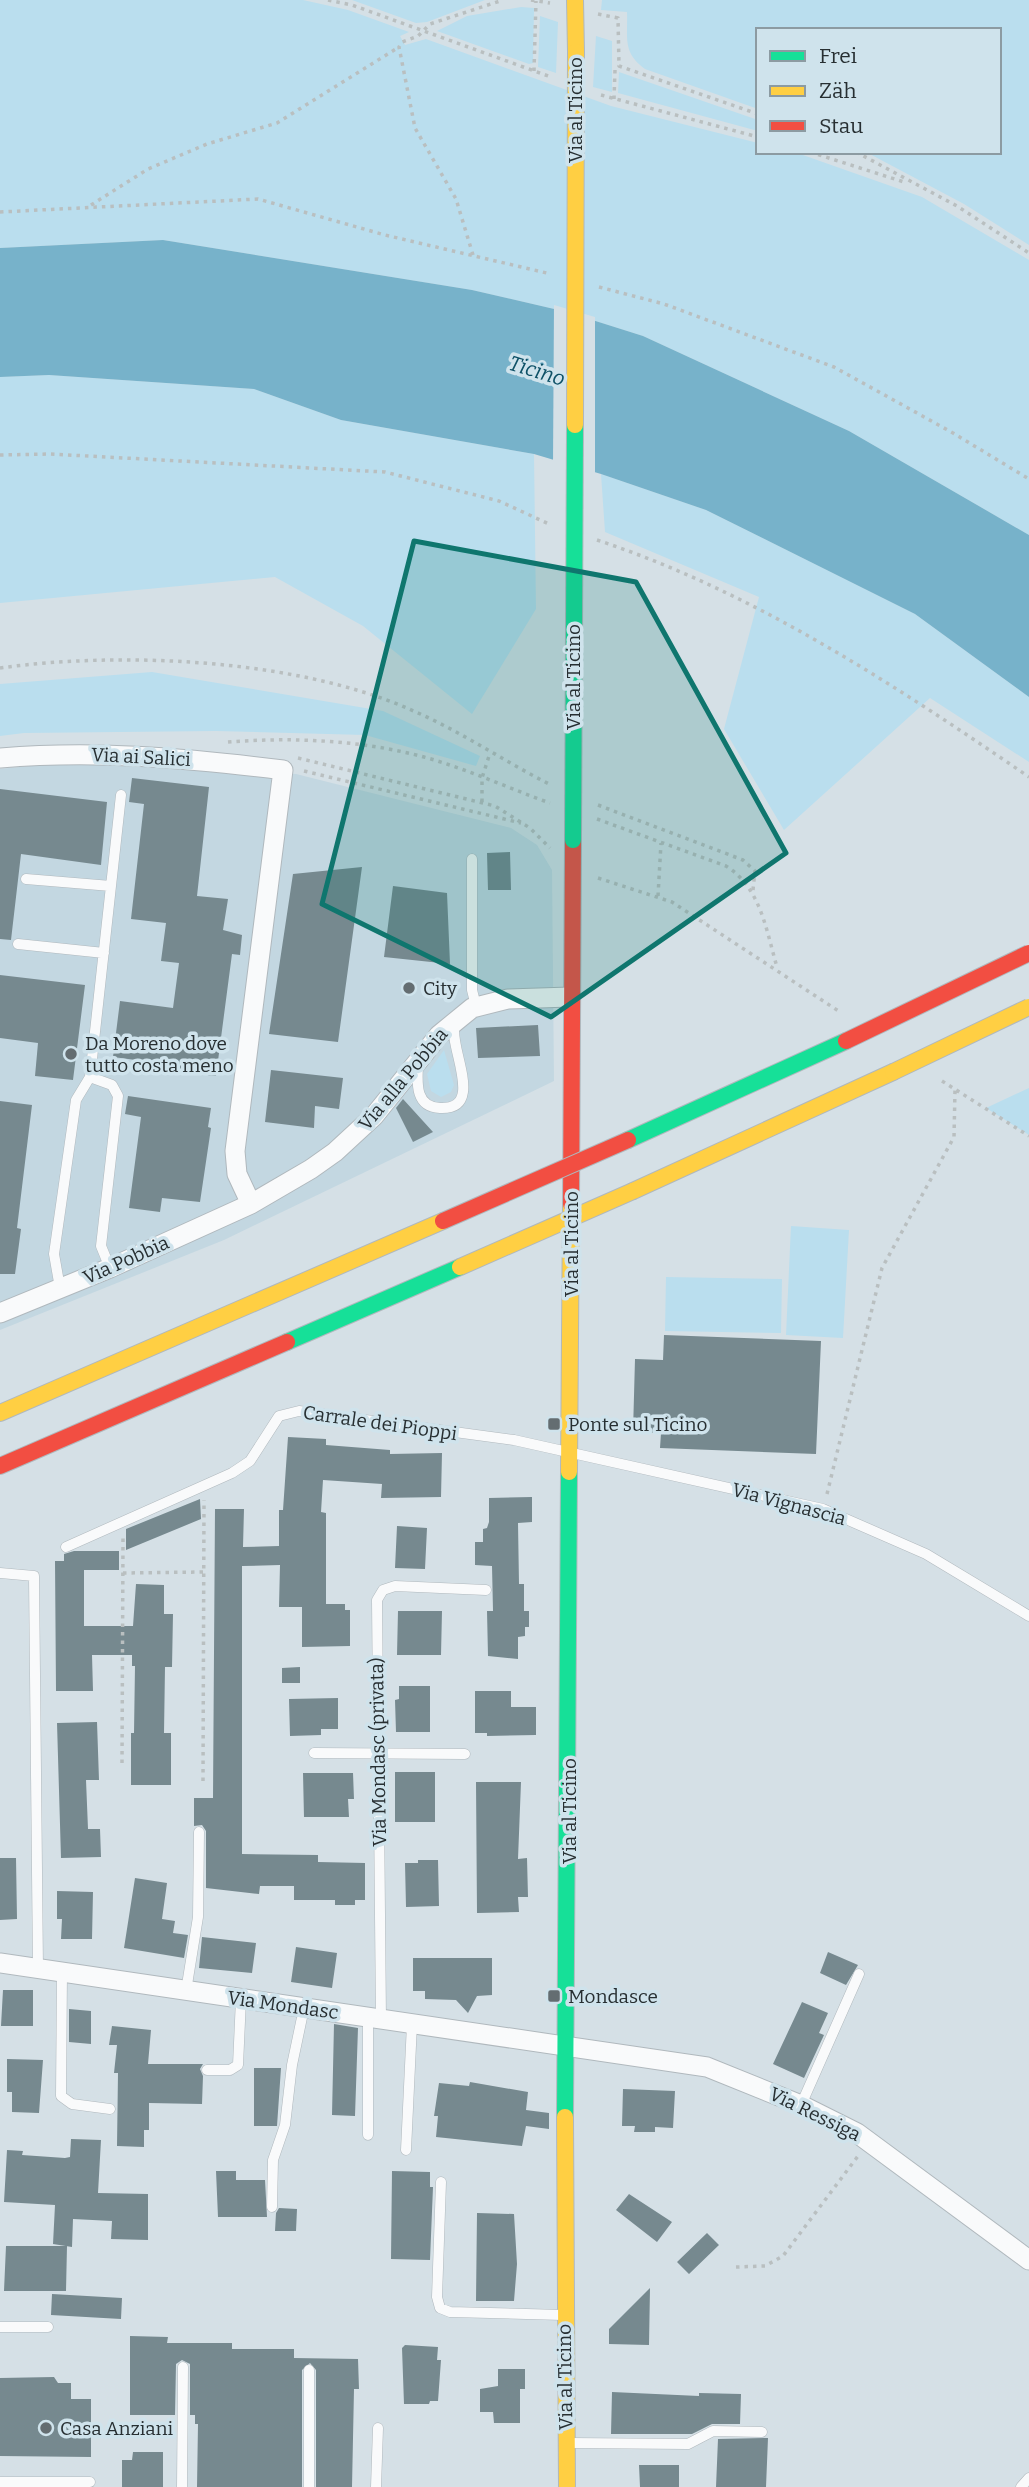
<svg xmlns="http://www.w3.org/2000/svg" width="1029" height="2487" viewBox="0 0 1029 2487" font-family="Bitter,serif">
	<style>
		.built { fill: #c3d7e1 }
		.green { fill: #badeee }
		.water { fill: #77b2ca }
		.pier { fill: #d5e0e6 }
		.building { fill: #76898f }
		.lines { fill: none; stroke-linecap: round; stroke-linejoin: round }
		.lane-casing { stroke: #b0b8bd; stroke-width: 11 }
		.street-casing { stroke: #b0b8bd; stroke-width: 21 }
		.fast-casing { stroke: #b0b8bd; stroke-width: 18 }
		.slow-casing { stroke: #b0b8bd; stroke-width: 18 }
		.jam-casing { stroke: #b0b8bd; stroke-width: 18 }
		.path { stroke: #b9bfc0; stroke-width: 3.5; stroke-dasharray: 3.5 5; stroke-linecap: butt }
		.lane { stroke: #f9fafb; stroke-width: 10 }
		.street { stroke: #f9fafb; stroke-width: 19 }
		.fast { stroke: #16e098; stroke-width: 16 }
		.slow { stroke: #ffcf43; stroke-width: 16 }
		.jam { stroke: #f24e42; stroke-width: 16 }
		.fast-bridge-casing { stroke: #b0b8bd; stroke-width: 18; stroke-linecap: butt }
		.slow-bridge-casing { stroke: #b0b8bd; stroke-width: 18; stroke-linecap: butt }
		.jam-bridge-casing { stroke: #b0b8bd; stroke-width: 18; stroke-linecap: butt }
		.fast-bridge { stroke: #16e098; stroke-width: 16 }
		.slow-bridge { stroke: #ffcf43; stroke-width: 16 }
		.jam-bridge { stroke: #f24e42; stroke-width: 16 }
		.marked { fill: #0f766e; fill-opacity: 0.2; stroke: #0f766e; stroke-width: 5; stroke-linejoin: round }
		.poi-dot { fill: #646d71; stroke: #cfe3ec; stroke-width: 2.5 }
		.labels { text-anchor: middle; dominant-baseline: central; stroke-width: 7; stroke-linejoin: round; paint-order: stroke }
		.street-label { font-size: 19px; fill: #272f32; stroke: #cfe3ec }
		.poi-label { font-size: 19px; fill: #272f32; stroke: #cfe3ec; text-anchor: start }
		.water-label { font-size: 21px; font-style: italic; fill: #0e5167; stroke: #cfe3ec }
	</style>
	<rect width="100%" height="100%" fill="#d5e0e6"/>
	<!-- built -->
	<path class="built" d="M77 761 296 774 511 828 537 845 552 870 554 1081 224 1240 0 1330V769Z"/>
	<!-- green -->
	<path class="green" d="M0 0H303L348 10 409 32 400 36 405 45 426 39 611 106 758 143V152L800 154 922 197 1029 260V535L849 431 643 336 567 312 472 290 163 240 0 248Z
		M352 0H485L427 22 416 23Z
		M602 0H1029V245L964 204 866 152H999V30H758V109L645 69C622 52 628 38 627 12L601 10Z
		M521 7 534 8 533 63 529 64 437 31 467 16Z
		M540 16 558 22 556 73 538 67Z
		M596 36 612 41V92L593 87Z
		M619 72 758 120V131L618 93Z
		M49 375 254 389 341 420 534 454 536 609 472 714 363 626 275 577 0 603V377Z
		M601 474 706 510 915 614 1029 697V762L930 698 784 830 724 729 759 597 605 532Z
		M152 672 383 711 480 756 476 766 365 735 216 731 24 733 0 736V684Z
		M444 1050 454 1085 451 1092 441 1097 431 1091 427 1074Z
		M1029 1088V1135L986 1108Z
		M791 1226 849 1230 843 1338 786 1335Z
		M666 1277 782 1279 781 1333 665 1331Z"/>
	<!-- water -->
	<path class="water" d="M163 240 472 290 567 312 643 336 849 431 1029 535V697L915 614 706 510 601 474 534 454 341 420 254 389 49 375 0 377V248Z"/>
	<!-- pier -->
	<path class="pier" d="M554 305 595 317V475L553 463Z"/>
	<!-- building -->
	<path class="building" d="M132 778 209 787 197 896 228 899 223 930 242 935 240 955 232 954 216 1076 165 1070 166 1064 113 1057 120 1001 173 1008 179 963 161 961 166 923 131 919 144 804 129 802Z
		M0 789 107 802 101 865 21 854 11 940 0 939Z
		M510 852 511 890H488L487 853Z
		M362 867 338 1042 269 1034 293 874Z
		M393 886 447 893 450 964 384 957Z
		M0 975 85 985 73 1080 35 1076 38 1043 0 1038Z
		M538 1025 540 1056 478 1058 476 1028Z
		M271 1070 343 1078 339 1109 315 1106 314 1128 265 1122Z
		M128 1096 211 1108 208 1127 211 1128 200 1202 162 1198 160 1212 129 1208 141 1117 125 1114Z
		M403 1099 433 1132 413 1142 396 1108Z
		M0 1101 32 1105 17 1228 21 1229 15 1274H0Z
		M664 1335 821 1341 816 1454 660 1448 661 1433 633 1432 635 1359 663 1360Z
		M288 1437 326 1439V1445L390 1450V1454L442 1453 441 1497 381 1498 382 1484 323 1480 321 1512 326 1513V1604H345V1610H350V1646L302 1647V1607H279L280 1565 242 1566V1854L318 1855V1862L365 1863V1900H355V1905H335V1900H294V1886H260L259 1894 206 1888V1831L202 1825 194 1826V1798H213L215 1509H244L243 1547 279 1546V1510H283Z
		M532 1497V1522L518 1523 519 1584H524V1611H529V1627H525V1636L518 1637V1659L488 1656 487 1611H493L492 1566 475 1565V1542H483V1529L487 1528 489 1522V1498Z
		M200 1499 201 1519 126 1550V1529Z
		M397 1526 427 1528 425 1569 395 1568Z
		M74 1551H119V1570H84V1626H133L136 1584 164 1585V1614H173L172 1667H165L164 1733H171V1785H131V1733H134L135 1666H132V1655H92L93 1691H56L55 1561H64V1554Z
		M398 1611H442L441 1655H397Z
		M300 1667V1683H282V1668Z
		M399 1686H430V1732H396L395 1700 399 1699Z
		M475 1691H511V1707H536V1735L487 1736V1733H475Z
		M338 1698V1729H321V1735L290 1736 289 1699Z
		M97 1722 99 1780H86L88 1829H100L101 1857 61 1858 57 1723Z
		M395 1772H435V1822H395Z
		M303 1773H353L354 1799H348L349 1817H304Z
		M476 1782H521L518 1859 527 1858 528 1897H518L519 1912 477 1913Z
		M0 1858H16L17 1919 0 1920Z
		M418 1860H438L439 1906 406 1907 405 1863H418Z
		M135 1878 167 1883 162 1919 175 1921 173 1933 188 1935 184 1958 124 1948Z
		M57 1891 93 1892 92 1939H61L62 1919H57Z
		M202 1937 256 1943 252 1973 199 1968Z
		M296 1947 337 1953 332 1988 291 1982Z
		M828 1952 858 1965 846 1985 820 1973Z
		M413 1958H492V1995L477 1996 468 2013 456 2000 425 1999V1991H413Z
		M3 1990H33V2026H1Z
		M802 2002 828 2013 819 2033 824 2035 804 2078 773 2064Z
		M69 2009 91 2011V2044L69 2042Z
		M334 2024 358 2028 355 2116 332 2115Z
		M112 2026 151 2030 148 2064H203L200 2069 203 2076 202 2104 149 2103V2130H144V2147L117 2146 118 2073H114L117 2045H109Z
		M7 2059 43 2060 39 2113 12 2112V2092H7Z
		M254 2068H281L277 2126H254Z
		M470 2082 528 2092 526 2110 549 2113V2129L526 2126 522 2146 436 2137 438 2116H434L439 2083 469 2086Z
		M623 2089 675 2091 673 2128 655 2127V2132H634L635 2126H622Z
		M71 2139 101 2140 98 2193 148 2194V2240L111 2239 112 2221 73 2219 72 2247 53 2244 55 2205 4 2202 7 2150 23 2151 22 2155 65 2158 70 2157Z
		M216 2171H236V2180H265L267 2217H218Z
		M392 2171 430 2172V2187H433L430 2260 391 2259Z
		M629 2194 672 2222 657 2242 616 2210Z
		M279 2208 297 2209 296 2231H275L276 2213Z
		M477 2213 514 2214 517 2264 514 2301H476Z
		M707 2233 719 2245 689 2274 677 2262Z
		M6 2246H67L66 2291H4Z
		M650 2288 649 2345 609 2344V2329Z
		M52 2294 122 2298 121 2319 51 2315Z
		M130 2336 168 2337 167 2343H232V2349H294V2358L358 2359 359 2389H354L352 2487H316V2370L310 2363 302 2370V2487H197L198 2424H195V2415H190V2364L182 2360 176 2364 175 2415H130Z
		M405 2345 438 2347 437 2360H441L438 2401H430L429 2404H404L402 2348Z
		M498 2369H525V2389H520V2423H494L493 2412H480V2389L498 2386Z
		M54 2377 58 2383H71V2399H91V2457L0 2456V2378Z
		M612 2392 699 2396V2393L741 2394 740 2424H712L692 2434H611Z
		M768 2438 766 2487H716L718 2439Z
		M133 2452H163V2487H122V2460H132Z
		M639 2465H679V2487H640Z"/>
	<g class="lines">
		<!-- lane casing -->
		<g class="lane-casing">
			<path id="lane" d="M472 859V990L476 1006
				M26 879 111 886
				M18 944 104 953
				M418 1065C417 1083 415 1107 440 1108 487 1110 447 1045 455 1024
				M90 1077 121 795
				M60 1288 54 1254 76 1100 90 1077 112 1085 118 1096 101 1246 110 1268
				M66 1547 232 1473 250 1461 279 1416 299 1411 514 1440 823 1509 926 1554 1029 1616
				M0 1573 34 1576 38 1969
				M314 1753 465 1754
				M62 1972 61 2096 72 2104 110 2109
				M186 1991 198 1917 199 1832
				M381 2020 377 1600 383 1590 395 1586 486 1590
				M207 2070H230L238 2065 241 1999
				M801 2105 859 1974
				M368 2135V2018
				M406 2150 412 2024
				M441 2182 437 2297 440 2308 450 2312 563 2315
				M272 2207 273 2160 285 2125 292 2065 304 2008
				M0 2327H48
				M570 2443 688 2444 713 2431 762 2432
				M0 2482H90
				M182 2487 183 2367
				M309 2487V2370
				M376 2487 378 2428
				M1021 2487 1029 2478"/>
		</g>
		<!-- street casing -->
		<g class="street-casing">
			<path id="street" d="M0 758C96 750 187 758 283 770L235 1151 237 1174 251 1204
				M0 1313 110 1268 251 1204 311 1169 335 1152 374 1116 439 1035 472 1008 508 999 570 997
				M0 1963 707 2067 801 2105 857 2133 1029 2260"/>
		</g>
		<!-- fast casing -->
		<g class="fast-casing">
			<path id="fast" d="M628 1140 846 1041
				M287 1342 460 1267
				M565 2117 569 1472"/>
		</g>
		<!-- slow casing -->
		<g class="slow-casing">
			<path id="slow" d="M575 0 576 52
				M633 1191 893 1072
				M0 1413 443 1221
				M569 1472 571 1204
				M565 2117 567 2487"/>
		</g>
		<!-- jam casing -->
		<g class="jam-casing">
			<path id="jam" d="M571 1204 573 840
				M0 1466 287 1342"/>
		</g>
		<!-- path -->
		<path class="path" d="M328 0 352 5 551 77
			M531 0 550 3
			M598 14 618 18 619 66 758 114
			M534 71 536 1
			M601 95 758 137
			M614 99 615 70 619 66
			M810 152 904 182
			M856 152 957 206 1029 253
			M91 205 148 169 207 144 277 123 399 47
			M0 212 258 199 385 235 551 274
			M473 255 456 199 415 128 399 47 402 42 418 36 430 24 503 0
			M599 287 664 304 834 367 953 433 1029 479
			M0 455 50 454 385 472 499 501 549 524
			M597 540C754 592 893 684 1029 777
			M0 668C122 651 295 659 409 709 457 729 502 760 549 784
			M228 742C293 737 361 740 424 757 467 769 508 788 550 803
			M298 758 495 806 530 828 550 848
			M304 771 521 823
			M482 802V778L490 753
			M598 805 743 860 755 871 753 890
			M597 819 726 866C761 888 766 930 777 967
			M598 878 672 902 840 1012
			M658 896 661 843
			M942 1081 1029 1136
			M827 1494 882 1268 954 1137 955 1090
			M123 1573 204 1572
			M122 1763 123 1538
			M203 1781 204 1500
			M736 2267 765 2266 783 2256 858 2156"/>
		<!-- lane -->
		<use href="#lane" class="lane"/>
		<!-- street -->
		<use href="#street" class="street"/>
		<!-- fast -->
		<use href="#fast" class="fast"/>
		<!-- slow -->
		<use href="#slow" class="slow"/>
		<!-- jam -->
		<use href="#jam" class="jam"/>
		<!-- fast-bridge casing -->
		<g class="fast-bridge-casing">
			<path id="fast-bridge" d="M573 840 575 425"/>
		</g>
		<!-- slow-bridge casing -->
		<g class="slow-bridge-casing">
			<path id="slow-bridge" d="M575 425 576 52
				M893 1072 1029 1007
				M460 1267 633 1191"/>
		</g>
		<!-- jam-bridge casing -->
		<g class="jam-bridge-casing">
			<path id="jam-bridge" d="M846 1041 1029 953
				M443 1221 628 1140"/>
		</g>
		<!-- fast-bridge -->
		<use href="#fast-bridge" class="fast-bridge"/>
		<!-- slow-bridge -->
		<use href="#slow-bridge" class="slow-bridge"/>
		<!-- jam-bridge -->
		<use href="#jam-bridge" class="jam-bridge"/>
	</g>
	<!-- marked area -->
	<path class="marked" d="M414 541 636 582 786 853 551 1017 322 904Z"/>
	<!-- markers -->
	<g class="poi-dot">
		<circle cx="409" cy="988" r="7"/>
		<circle cx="71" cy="1054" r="7"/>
		<rect x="547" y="1417" width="14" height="14" rx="3.5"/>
		<rect x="547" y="1989" width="14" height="14" rx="3.5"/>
		<circle cx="46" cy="2428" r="7"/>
	</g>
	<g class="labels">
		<!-- street labels -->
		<g class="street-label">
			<text transform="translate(575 110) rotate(-90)">Via al Ticino</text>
			<text transform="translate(573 677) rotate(-90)">Via al Ticino</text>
			<text transform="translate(141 757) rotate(3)">Via ai Salici</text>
			<text transform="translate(403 1079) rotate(-50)">Via alla Pobbia</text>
			<text transform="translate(571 1244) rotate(-90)">Via al Ticino</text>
			<text transform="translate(126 1260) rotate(-24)">Via Pobbia</text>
			<text transform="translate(380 1423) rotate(8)">Carrale dei Pioppi</text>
			<text transform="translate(789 1504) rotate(15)">Via Vignascia</text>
			<text transform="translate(378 1752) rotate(-91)">Via Mondasc (privata)</text>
			<text transform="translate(569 1811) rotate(-90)">Via al Ticino</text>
			<text transform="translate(283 2005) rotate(8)">Via Mondasc</text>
			<text transform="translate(815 2114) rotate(26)">Via Ressiga</text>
			<text transform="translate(565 2377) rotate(-91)">Via al Ticino</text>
		</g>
		<!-- poi labels -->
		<g class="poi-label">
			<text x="423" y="988">City</text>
			<text x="85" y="1043">Da Moreno dove<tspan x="85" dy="22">tutto costa meno</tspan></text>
			<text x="568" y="1424">Ponte sul Ticino</text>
			<text x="568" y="1996">Mondasce</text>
			<text x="60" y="2428">Casa Anziani</text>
		</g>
		<!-- water labels -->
		<g class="water-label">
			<text transform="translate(537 371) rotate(17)">Ticino</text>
		</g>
	</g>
	<!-- legend -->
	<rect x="756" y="28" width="245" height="126" fill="#cfe3ec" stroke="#8c9ba2" stroke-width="2"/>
	<rect x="770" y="51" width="35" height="10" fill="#16e098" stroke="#8c9ba2" stroke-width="2"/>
	<text x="819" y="63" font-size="21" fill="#272f32">Frei</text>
	<rect x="770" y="86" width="35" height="10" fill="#ffcf43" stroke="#8c9ba2" stroke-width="2"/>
	<text x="819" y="98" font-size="21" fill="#272f32">Zäh</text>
	<rect x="770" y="121" width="35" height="10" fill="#f24e42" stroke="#8c9ba2" stroke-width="2"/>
	<text x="819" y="133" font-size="21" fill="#272f32">Stau</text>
</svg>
